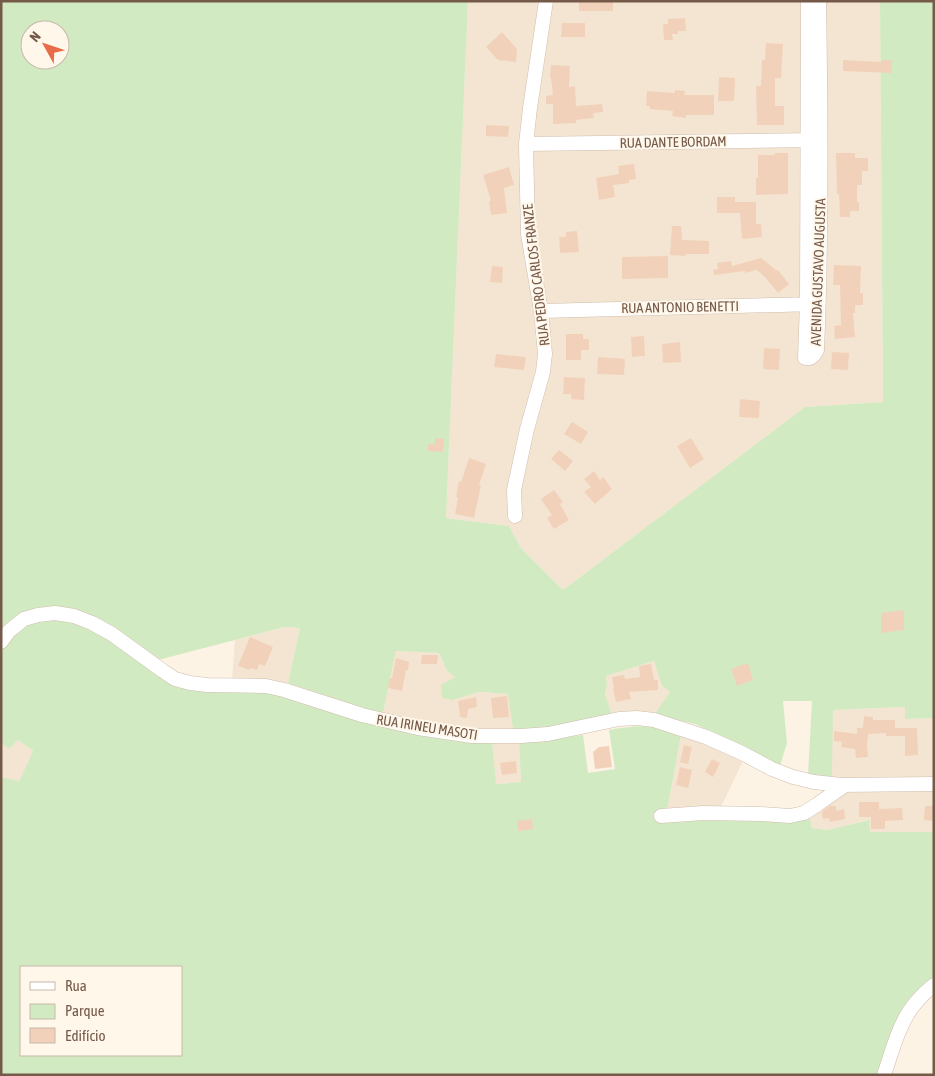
<svg xmlns="http://www.w3.org/2000/svg" width="935" height="1076" viewBox="0 0 935 1076" font-family="'Asap Condensed',sans-serif">
	<style>
		.residential { fill: #f4e5d2 }
		.green { fill: #d2eac2; fill-rule: evenodd }
		.building { fill: #f2d1bb }
		.lines { fill: none; stroke-linecap: round; stroke-linejoin: round }
		.minor-casing { stroke: #d0bdad; stroke-width: 15 }
		.minor { stroke: #fff; stroke-width: 14 }
		.labels { text-anchor: middle; dominant-baseline: central; stroke-width: 4; stroke-linejoin: round; paint-order: stroke }
		.street-label { font-size: 14px; fill: #755949; stroke: #fff7ea }
	</style>
	<rect width="100%" height="100%" fill="#fcf3e4"/>
	<!-- residential -->
	<path class="residential" d="M468 1H880L883 402 805 407 563 590 521 548 509 526 446 518Z
		M286 627 300 628 288 683 277 681H232L235 640Z
		M396 651 439 653 447 671 455 677 453 700 479 692 509 694 513 729 492 730 463 729 429 725 383 713Z
		M654 661 662 686 670 692 654 715H612L605 694 607 685 606 676Z
		M905 707V719L934 718V778L832 779V710Z
		M681 735 710 745 743 761 720 809 667 811Z
		M18 740 33 751 19 781 1 777V743L9 748Z
		M492 741H519L521 782 495 784Z
		M846 789 934 790V832H870L868 820 827 830 812 828 809 814Z"/>
	<!-- green -->
	<path class="green" d="M1 1H468L446 518 509 526 521 548 563 590 805 407 883 402 880 1H934V718L905 719V707L833 710 832 779 808 775 812 701H783L787 743 780 766 735 742 695 724 654 715 670 692 662 686 654 661 606 676 607 685 605 694 612 715 547 729 530 730 513 729 508 694 479 692 453 700 442 698 441 685 455 677 447 671 439 653 396 651 383 713 366 709 288 683 300 628 285 627 158 660 57 608 1 635ZM30 30H60V60H30Z
		M40 618 74 621 113 640 163 680 176 686 191 690 263 691 377 725 447 740 492 741 496 784 521 782 519 741 550 739 583 735 588 773 615 769 609 730C626 727 645 724 662 729 668 730 675 733 681 735L667 811 809 814 812 828 827 830 869 820 870 832H934V977L919 990 878 1075H1V777L19 781 33 751 18 740 9 749 1 743V648L12 634ZM21 967H181V1055H21Z"/>
	<!-- building -->
	<path class="building" d="M579 1H613V11H579Z
		M685 18 686 31H678V34H672L673 40H664L663 24H668V19Z
		M562 23H585V37H561Z
		M502 32 517 49 516 62 498 60 486 47Z
		M766 43 783 44 781 78H775V106H784V125H757L756 86H761L762 60H765Z
		M843 60 881 62V60H892L891 73 843 71Z
		M551 65 570 66 569 87 575 86 576 106 602 104 603 112 593 113 594 118 576 120V123L553 124V104H546V96L553 95 551 78H550Z
		M719 77 735 78 734 101H718Z
		M675 90 685 91 684 95H714V115H686V118L672 116 673 111 650 109V106H646L647 91 675 93Z
		M486 125 509 126 508 137 486 136Z
		M775 153H788V194L756 195V178H758V155H775Z
		M836 153H855V158H868V171H862V185H857V202H859V211H850V217H840L839 194H837Z
		M634 164 636 179 629 180V183L613 185 615 197 599 200 596 178 619 174 618 166Z
		M509 167 514 185 504 188 507 213 491 215 489 201H491L483 175Z
		M717 197H735V202H756V224H761L762 237 742 239 740 213H717Z
		M672 226H681L682 240 709 241V254H686V256L670 255Z
		M577 231 579 252 560 253 559 237H566V232Z
		M668 256V278L622 279V257Z
		M761 258 777 271 778 270 789 284 778 293 765 277 757 270 745 273V271L714 275 713 270 718 269 717 263 731 261 732 266Z
		M834 265 861 266 860 293H863V305H855V313H853L855 337 835 339 834 326 841 325 840 285H833Z
		M492 266 503 267 502 283 490 282Z
		M566 334H583V339H589V350H581V360H566Z
		M644 336 645 356 632 357 631 337Z
		M680 342 681 362 663 363 662 344Z
		M764 348 780 349 779 370 763 369Z
		M832 352 849 353 848 370 831 369Z
		M496 354 526 357 524 370 494 367Z
		M598 357 625 359 624 375 597 374Z
		M564 377 585 378 584 400 571 399V394H563Z
		M740 399 760 401 759 418 739 417Z
		M572 422 588 432 581 444 564 434Z
		M435 438 444 439 443 452 428 451V444H435Z
		M691 438 704 459 690 468 677 446Z
		M559 450 573 461 565 471 551 459Z
		M469 458 486 464 479 485H481L474 518 455 514 458 498 456 497 459 481 461 482Z
		M594 471 600 480 603 477 612 489 595 504 584 492 591 487 584 479Z
		M554 490 563 502 560 504 569 520 554 529 547 518 552 515 541 499Z
		M904 610V630L881 633V613Z
		M250 637 273 647 265 666 259 664 257 670 250 668 249 670 238 666Z
		M422 655H438L437 664H421Z
		M396 658 409 662 408 670H406L402 691 388 688 390 678H392Z
		M748 663 753 680 737 686 731 669Z
		M651 664 654 680H658V690L629 692 631 699 616 702 613 689H614L612 677 624 675 625 679 640 677 639 666Z
		M507 696 509 717 493 718 491 698Z
		M476 697 477 707 468 709 467 718 460 717 458 701Z
		M864 716 873 717V720H895V728H917L918 755 905 756V736H886V733L868 734 867 745 868 757 856 758 855 749 841 747 842 742 834 741V731L857 734V728H863Z
		M684 745 692 747 688 764 680 762Z
		M609 746 612 767 595 769 593 752 599 747Z
		M712 759 720 763 713 777 705 772Z
		M516 761 517 773 502 775 500 763Z
		M680 767 692 770 688 788 676 785Z
		M859 802H879V809L902 808 903 820 885 821V829H871V817H859Z
		M830 806H836V811L844 809 845 819 830 822 829 818 823 819 822 812Z
		M925 806H934V821L924 820Z
		M532 819 533 829 518 831 517 821Z"/>
	<g class="lines">
		<!-- minor casing -->
		<g class="minor-casing">
			<path id="minor" d="M808 1 807 304 805 358H810L814 355 817 350C822 233 821 117 819 1
				M526 144 818 140
				M541 311 816 304
				M515 516 514 490 527 429 543 372 545 354 541 311 528 234 526 144 530 108 546 1
				M1 642 9 631 24 619 38 615 55 613 74 616 92 623 112 634 163 671 175 679 190 683 207 685 266 686 284 690 362 715 418 728 472 736H521L548 734 619 719 637 718 654 720 706 737 742 753 772 769 793 777 814 782 841 785 934 784
				M661 816 703 813 761 814 790 816 804 813 818 804 845 785
				M884 1075C891 1055 896 1033 907 1015 914 1003 924 993 934 985"/>
		</g>
		<!-- minor -->
		<use href="#minor" class="minor"/>
	</g>
	<g class="labels">
		<!-- street labels -->
		<g class="street-label">
			<text transform="translate(673 142) rotate(-1)">RUA DANTE BORDAM</text>
			<text transform="translate(818 272) rotate(-88)">AVENIDA GUSTAVO AUGUSTA</text>
			<text transform="translate(536 275) rotate(-97)">RUA PEDRO CARLOS FRANZE</text>
			<text transform="translate(680 307) rotate(-1)">RUA ANTONIO BENETTI</text>
			<text transform="translate(427 727) rotate(9)">RUA IRINEU MASOTI</text>
		</g>
	</g>
	<!-- border -->
	<rect width="935" height="1076" fill="none" stroke="#755949" stroke-width="5"/>
	<!-- legend -->
	<rect x="20" y="966" width="162" height="90" fill="#fff7ea" stroke="#c8b8aa"/>
	<rect x="30" y="982" width="25" height="8" fill="#ffffff" stroke="#c8b8aa"/>
	<text x="65" y="991" font-size="15" fill="#755949">Rua</text>
	<rect x="30" y="1004" width="25" height="15" fill="#d2eac2" stroke="#c8b8aa"/>
	<text x="65" y="1016" font-size="15" fill="#755949">Parque</text>
	<rect x="30" y="1028" width="25" height="15" fill="#f2d1bb" stroke="#c8b8aa"/>
	<text x="65" y="1041" font-size="15" fill="#755949">Edifício</text>
	<!-- north arrow -->
	<g transform="translate(45 45) rotate(310)"><circle r="24" fill="#fff7ea" stroke="#c8b8aa"/>
	<path d="M0-4L9 19L0 12L-9 19Z" fill="#e86c47"/>
	<text y="-8" font-size="14" font-weight="bold" text-anchor="middle" fill="#755949">N</text>
	</g>
</svg>
